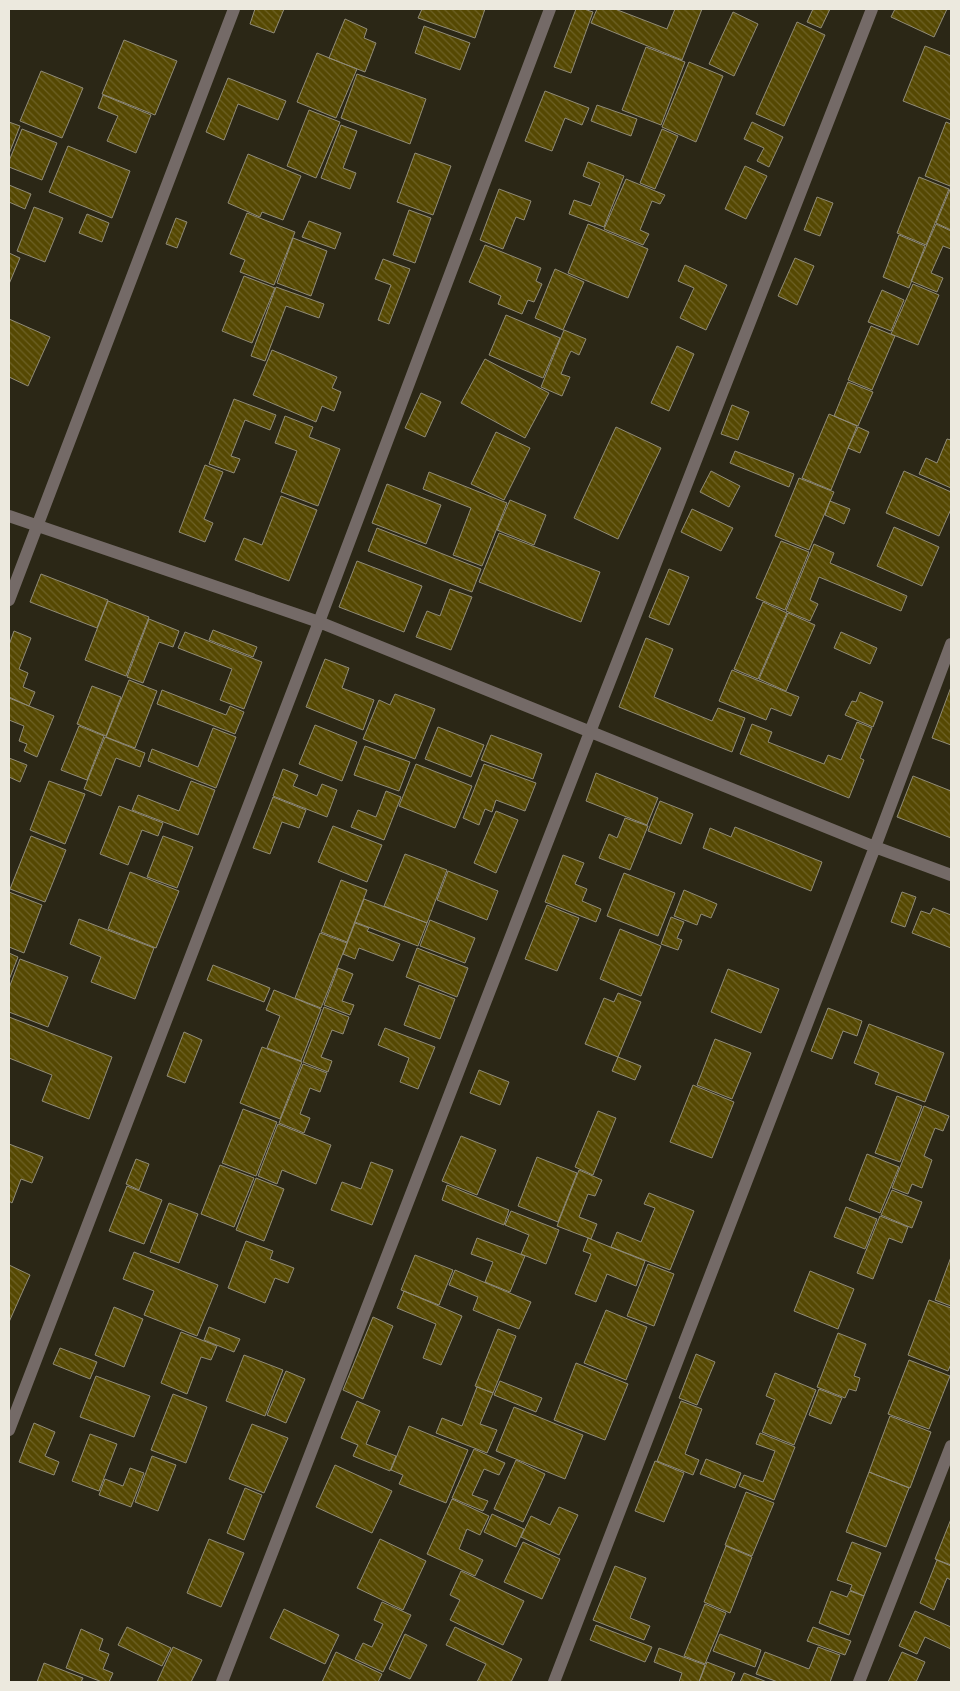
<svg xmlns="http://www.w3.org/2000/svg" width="960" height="1691" viewBox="0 0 960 1691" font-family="Raleway,sans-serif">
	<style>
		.building { fill: url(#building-back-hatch); stroke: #908b77 }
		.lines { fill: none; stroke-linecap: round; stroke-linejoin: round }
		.minor { stroke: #746a67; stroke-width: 12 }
	</style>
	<defs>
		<pattern id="building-back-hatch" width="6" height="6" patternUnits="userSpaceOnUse" patternTransform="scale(1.25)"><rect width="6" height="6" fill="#554802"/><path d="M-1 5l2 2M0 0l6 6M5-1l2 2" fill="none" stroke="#6e6226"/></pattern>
	</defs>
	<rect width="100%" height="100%" fill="#2b2716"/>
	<!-- building -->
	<path class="building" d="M255 9H284L274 33 250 24Z
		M422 9H485L475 38 418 18Z
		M576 9H584L593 12 571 73 554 67Z
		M597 9H615L667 29 675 9H702L682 60 591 23Z
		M813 9H830L821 28 807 22Z
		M895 9H947L934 37 891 17Z
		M733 12 758 24 734 76 709 64Z
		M345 19 367 29 364 38 376 43 365 72 329 58Z
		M797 22 825 35 784 126 756 114Z
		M424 26 470 43 460 70 415 53Z
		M124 40 177 61 155 115 102 94Z
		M925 46 951 56V120L903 101Z
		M646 47 685 62 661 125 622 110Z
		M317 53 357 69 336 118 297 102Z
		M689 62 723 76 696 142 662 127Z
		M41 71 83 88 62 138 20 121Z
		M357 74 426 99 410 144 341 118Z
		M228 78 286 101 278 120 238 104 224 140 206 132Z
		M545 91 589 108 582 125 565 118 552 151 525 141Z
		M103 95 151 115 136 153 107 141 118 116 98 108Z
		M597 105 637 119 631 136 591 121Z
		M309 110 340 122 316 178 287 166Z
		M9 122 20 126 9 154Z
		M752 122 783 137 769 167 757 161 764 148 744 139Z
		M946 122 951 124V183L950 186 925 176Z
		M341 125 357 131 343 168 356 173 350 189 321 178Z
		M22 129 57 143 42 180 9 167V161Z
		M662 129 678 136 655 189 640 183Z
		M68 146 130 171 112 218 49 192Z
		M415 153 451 166 433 215 397 202Z
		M248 154 301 176 283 220 262 212 260 217 228 203Z
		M588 162 624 176 604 227 569 214 574 200 591 206 600 183 583 176Z
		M745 166 767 176 746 219 725 209Z
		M919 177 949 189 926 245 897 233Z
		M626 179 665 195 660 204 652 201 640 230 649 234 643 245 604 229Z
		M9 185 31 194 25 209 9 202V203Z
		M951 187V230L936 223Z
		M499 189 531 201 524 220 516 217 503 249 480 240Z
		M817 197 833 203 820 236 804 230Z
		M34 207 63 218 45 262 17 251Z
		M409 210 431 218 415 263 393 255Z
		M247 213 295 232 274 285 240 272 245 260 230 254Z
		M87 214 109 223 102 242 79 233Z
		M176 218 187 222 177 248 166 244Z
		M309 221 341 233 335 249 302 237Z
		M588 224 648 249 628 298 568 273Z
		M936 224 951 231V249L943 246 931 273 943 278 937 292 911 281Z
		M899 235 925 246 909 288 883 277Z
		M293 238 327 251 311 296 277 283Z
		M485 245 541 268 536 281 542 284 534 302 528 300 522 314 498 304 501 296 469 282Z
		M9 253 20 258 9 284Z
		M795 258 814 266 797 305 778 296Z
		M383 259 410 269 389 324 378 320 391 285 375 279Z
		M685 265 727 285 706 330 680 318 694 288 678 281Z
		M555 269 584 282 563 330 535 318Z
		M244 276 275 288 252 343 222 331Z
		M913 284 939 295 918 345 891 334Z
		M276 287 324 304 319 318 286 306 265 361 251 356Z
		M882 290 904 300 891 331 868 322Z
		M506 315 560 338 543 378 489 355Z
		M9 319 50 337 28 386 9 377Z
		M871 326 895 336 872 390 848 380Z
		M564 330 586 339 579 355 571 351 567 359 561 374 570 377 562 396 541 387Z
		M677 346 694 354 669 411 651 403Z
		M272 350 337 377 332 388 341 392 334 411 322 406 316 422 253 395Z
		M485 359 549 393 525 438 461 403Z
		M848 382 873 392 858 426 834 416Z
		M421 393 441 402 425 437 405 428Z
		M234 399 276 415 270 430 245 420 231 456 240 459 234 473 209 464Z
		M732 405 749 412 738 440 721 434Z
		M829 414 857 426 831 490 802 478Z
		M285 416 313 427 309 437 340 449 318 506 281 492 297 451 275 443Z
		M616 427 661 448 618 539 574 518Z
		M858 427 869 432 860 453 848 448Z
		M496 432 530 448 504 500 471 484Z
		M947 439 951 440V488L919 474 926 458 937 463Z
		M735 451 794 474 789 487 730 463Z
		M205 465 223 472 204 519 213 523 205 542 179 532Z
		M711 471 740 486 729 507 700 492Z
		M904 471 951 492V509L939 536 886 513Z
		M429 472 507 503 482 566 453 555 471 508 423 489Z
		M799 478 834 492 809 550 775 536Z
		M387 484 441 505 426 544 372 523Z
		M281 496 317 510 289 581 235 560 244 538 262 545Z
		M510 500 546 515 534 545 497 530Z
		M830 501 850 509 844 524 825 515Z
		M692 509 733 528 721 551 681 532Z
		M894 527 939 547 922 586 877 566Z
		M377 528 481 569 472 592 368 551Z
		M499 533 600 572 581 622 479 582Z
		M781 541 809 552 785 610 756 598Z
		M814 544 834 553 830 563 907 596 901 611 819 577 810 600 818 604 810 621 786 611Z
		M357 561 422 586 404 632 339 607Z
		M669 569 689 577 669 625 649 617Z
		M41 574 108 600 97 628 30 602Z
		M450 589 472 597 451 650 416 637 427 611 440 616Z
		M108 601 149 617 126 676 85 660Z
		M763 602 787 613 758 679 734 669Z
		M788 613 815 625 786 691 759 679Z
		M149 619 179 631 173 647 159 642 143 683 127 677Z
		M213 630 257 647 253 657 209 640Z
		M14 631 31 638 19 669 28 673 23 687 35 692 29 706 9 697V645Z
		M185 632 262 662 244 709 220 700 232 669 178 648Z
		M841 632 877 648 870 664 834 648Z
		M646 638 673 649 654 697 712 721 718 708 745 718 732 752 619 707Z
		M325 659 349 668 342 688 374 700 363 730 306 707Z
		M732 670 799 697 791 716 771 708 766 720 719 701Z
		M129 680 157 691 135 748 106 737Z
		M92 686 121 697 106 736 77 724Z
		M951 687V745L932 738Z
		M162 690 226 715 230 706 244 712 235 734 157 704Z
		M860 692 883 702 873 727 845 715 852 701 856 702Z
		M395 694 435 709 415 759 363 739 379 700 390 705Z
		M9 698 54 716 37 757 24 751 27 744 19 741 24 726 9 720Z
		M857 722 872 728 860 758 864 760 849 798 740 754 752 724 772 732 768 742 824 764 828 755 841 760Z
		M315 725 357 742 342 781 299 764Z
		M79 726 104 736 87 780 61 770Z
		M438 727 484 745 471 777 425 759Z
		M213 728 236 737 216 788 148 761 152 749 198 767Z
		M491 735 542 754 533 779 481 760Z
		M105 737 145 753 140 767 116 758 101 796 84 789Z
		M365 746 410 762 399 791 354 775Z
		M9 758 27 765 20 782 9 777Z
		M416 764 472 786 455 828 399 806Z
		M484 764 536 783 525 811 496 800 492 812 485 809 479 825 463 818Z
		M283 769 298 775 293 786 317 796 322 784 337 790 327 817 273 796Z
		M596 773 658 798 647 825 586 801Z
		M913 776 951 791V838L897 817Z
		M49 781 85 794 65 844 30 830Z
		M191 781 215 790 198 835 132 810 138 795 179 811Z
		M386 791 401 797 384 840 351 827 358 810 376 817Z
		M273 797 306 810 299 828 282 822 270 854 253 848Z
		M660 801 693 814 681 844 648 831Z
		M119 806 163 823 158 836 142 830 128 865 100 854Z
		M496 811 518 820 496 873 474 863Z
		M625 818 648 826 630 870 599 858 609 834 617 838Z
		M333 826 382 845 367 882 318 862Z
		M735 827 822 862 811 891 703 848 710 828 731 837Z
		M31 836 66 850 45 902 10 889Z
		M163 836 193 847 177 888 147 877Z
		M405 854 447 870 427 923 384 906Z
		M563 855 584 863 575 884 587 889 582 901 601 909 596 922 545 902Z
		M448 871 498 891 487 920 437 900Z
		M130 872 179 891 156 948 108 929Z
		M624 873 675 893 658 936 607 916Z
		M341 880 367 890 347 942 321 932Z
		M684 890 717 904 711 918 701 914 697 925 674 916Z
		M9 892 42 905 24 953 9 947Z
		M902 892 916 897 905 927 891 922Z
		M364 899 427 923 418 946 355 922Z
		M547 905 579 918 557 971 525 959Z
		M933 908 951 915V948L912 933 921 911 930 914Z
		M671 917 684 922 677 938 682 940 678 950 661 944Z
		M79 919 154 948 135 999 91 982 101 957 70 944Z
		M430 920 475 938 465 963 420 946Z
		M355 923 369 928 367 931 400 944 393 961 359 948 355 959 343 954Z
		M620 929 661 946 641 996 600 979Z
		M320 933 347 943 321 1008 295 998Z
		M417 948 468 968 457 997 406 977Z
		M9 953 18 957 9 980Z
		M20 959 68 977 48 1027 9 1012V988Z
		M213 965 270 988 264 1002 207 980Z
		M338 968 353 974 342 1001 354 1005 350 1015 324 1005Z
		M728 969 779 989 761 1033 711 1012Z
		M419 985 455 999 440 1039 404 1025Z
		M274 990 321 1009 301 1061 267 1048 280 1016 266 1010Z
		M618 993 641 1002 618 1057 585 1044 604 998 614 1002Z
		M324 1007 349 1017 343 1034 332 1030 321 1057 332 1061 328 1072 303 1062Z
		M828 1008 862 1021 857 1036 843 1031 832 1059 811 1051Z
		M9 1017 112 1057 89 1119 42 1101 52 1075 9 1058Z
		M869 1024 944 1053 925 1102 875 1084 879 1073 854 1063Z
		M385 1028 435 1047 418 1089 400 1082 409 1058 378 1045Z
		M184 1032 202 1040 185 1083 167 1076Z
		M715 1039 751 1053 732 1099 697 1085Z
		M262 1047 302 1062 280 1119 240 1103Z
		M618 1057 641 1066 635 1080 612 1071Z
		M303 1064 327 1073 320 1092 310 1088 300 1114 310 1118 304 1133 279 1123Z
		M479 1070 509 1082 500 1105 470 1093Z
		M693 1085 734 1102 712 1158 670 1142Z
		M897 1096 922 1106 900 1162 875 1153Z
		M924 1106 949 1116 943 1131 935 1128 924 1156 932 1160 922 1188 912 1184 908 1194 892 1188Z
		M243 1109 277 1122 256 1176 222 1163Z
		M598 1111 616 1118 593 1175 575 1167Z
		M278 1124 331 1145 316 1184 282 1170 277 1184 258 1176Z
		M461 1136 496 1150 477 1195 442 1181Z
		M9 1144 43 1157 32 1183 21 1179 12 1203 9 1201Z
		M867 1154 899 1167 880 1213 849 1200Z
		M537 1157 577 1173 558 1222 518 1206Z
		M136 1159 149 1164 139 1190 126 1184Z
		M371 1162 393 1170 372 1225 331 1210 342 1182 361 1189Z
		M220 1165 254 1178 234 1227 201 1214Z
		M579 1170 602 1180 595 1196 588 1194 579 1217 597 1224 591 1239 557 1226Z
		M256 1178 284 1189 264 1241 236 1230Z
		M447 1185 509 1210 504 1225 442 1200Z
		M127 1186 162 1200 144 1244 109 1231Z
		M892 1190 922 1202 912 1228 881 1215Z
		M649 1193 694 1211 670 1270 611 1247 617 1232 641 1242 655 1208 644 1204Z
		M169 1203 198 1214 179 1263 150 1252Z
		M846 1207 877 1219 865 1249 834 1237Z
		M511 1211 559 1230 546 1264 521 1254 529 1235 505 1225Z
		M880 1216 908 1227 902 1243 889 1238 873 1279 857 1273Z
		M477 1238 525 1256 510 1292 485 1282 493 1262 471 1254Z
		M588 1238 645 1261 636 1286 607 1274 596 1302 575 1294 591 1254 583 1251Z
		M246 1241 273 1251 270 1259 294 1268 288 1283 275 1278 265 1303 228 1288Z
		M134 1252 218 1285 197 1336 144 1315 154 1291 123 1279Z
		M415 1255 453 1270 439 1305 401 1290Z
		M951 1257V1306L935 1300Z
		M648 1264 674 1274 654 1326 627 1316Z
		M9 1265 30 1275 9 1322Z
		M455 1270 531 1302 519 1329 473 1310 478 1297 449 1285Z
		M810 1271 854 1289 838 1329 794 1311Z
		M404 1291 462 1316 441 1365 423 1358 436 1324 397 1308Z
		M929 1300 951 1308V1364L948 1371 908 1355Z
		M114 1307 143 1319 124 1367 95 1355Z
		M606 1310 647 1327 626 1380 584 1363Z
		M373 1317 393 1326 363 1399 343 1390Z
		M209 1327 240 1339 234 1352 204 1340Z
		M498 1329 516 1336 493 1393 475 1386Z
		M181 1332 217 1346 211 1360 201 1357 187 1394 161 1383Z
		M838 1333 866 1344 854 1376 860 1378 856 1391 849 1389 845 1398 817 1387Z
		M60 1348 97 1362 90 1379 53 1364Z
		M696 1354 715 1362 697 1405 679 1398Z
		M244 1355 283 1370 265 1416 226 1401Z
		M909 1360 950 1376 929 1429 888 1414Z
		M576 1363 628 1384 605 1440 554 1420Z
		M286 1371 305 1379 286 1423 267 1415Z
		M775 1373 816 1390 794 1445 762 1432 775 1400 766 1396Z
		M96 1376 150 1396 134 1437 80 1417Z
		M500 1381 542 1398 536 1412 494 1395Z
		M477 1387 493 1393 480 1424 497 1430 487 1453 436 1433 442 1418 462 1426Z
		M819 1389 842 1398 831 1424 809 1415Z
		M173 1394 207 1407 186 1463 151 1450Z
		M357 1401 380 1411 366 1444 396 1456 390 1471 353 1456 358 1445 341 1438Z
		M681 1401 702 1409 685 1454 699 1460 693 1475 657 1461Z
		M514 1407 583 1435 565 1479 496 1451Z
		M890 1416 931 1432 910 1488 869 1472Z
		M34 1423 55 1432 45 1456 59 1462 54 1475 19 1462Z
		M252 1424 288 1438 264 1493 229 1479Z
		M409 1426 468 1450 446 1503 399 1484 403 1475 391 1470Z
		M760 1433 795 1447 774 1500 739 1486 744 1475 763 1482 775 1451 756 1444Z
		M90 1434 117 1444 99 1491 72 1481Z
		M474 1449 505 1463 499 1475 484 1469 472 1495 488 1501 483 1511 452 1498Z
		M152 1456 176 1465 158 1511 135 1502Z
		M706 1459 741 1473 735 1488 700 1474Z
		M516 1460 545 1474 523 1522 494 1509Z
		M655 1461 684 1473 664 1522 635 1511Z
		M335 1465 392 1491 372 1533 316 1507Z
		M130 1468 144 1473 131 1507 99 1495 105 1479 123 1486Z
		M869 1472 909 1488 886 1547 846 1532Z
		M245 1488 262 1495 244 1540 227 1533Z
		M746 1492 774 1503 752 1556 725 1545Z
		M452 1499 489 1516 480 1535 467 1529 459 1549 483 1560 475 1576 427 1554Z
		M559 1507 578 1515 559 1555 521 1537 531 1516 550 1525Z
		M492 1514 524 1529 516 1547 484 1532Z
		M951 1519V1565L935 1559Z
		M209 1539 244 1553 221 1607 187 1593Z
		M380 1539 426 1561 403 1610 357 1588Z
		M523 1542 560 1559 542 1599 504 1582Z
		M852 1542 881 1553 864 1596 850 1590 852 1585 837 1580Z
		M726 1546 752 1557 730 1613 704 1602Z
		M937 1560 951 1566V1580L947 1578 934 1610 920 1603Z
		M615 1566 646 1578 630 1618 650 1626 644 1640 593 1620Z
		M461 1571 524 1601 503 1645 450 1620 460 1600 450 1595Z
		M831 1591 847 1597 850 1591 864 1596 849 1635 819 1623Z
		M382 1602 411 1615 383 1672 355 1659 363 1643 372 1647 383 1624 374 1620Z
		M705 1604 726 1613 705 1664 684 1656Z
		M284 1609 339 1635 325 1664 270 1638Z
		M915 1611 951 1627V1649L925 1637 917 1654 899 1646Z
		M596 1625 652 1647 645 1662 590 1640Z
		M127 1627 171 1648 162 1666 118 1645Z
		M455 1627 522 1659 511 1682H477L486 1664 446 1645Z
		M813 1627 851 1641 845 1655 807 1641Z
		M81 1629 103 1639 99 1650 109 1654 103 1669 113 1673 109 1682H102L66 1668Z
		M405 1634 427 1645 410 1679 389 1669Z
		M720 1634 761 1650 755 1667 713 1651Z
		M173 1647 202 1660 191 1682H157Z
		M818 1647 840 1655 830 1682H778L756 1674 765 1652 809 1669Z
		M659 1648 705 1665 699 1682H679L682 1673 654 1662Z
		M336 1652 382 1674 378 1682H322Z
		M902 1652 925 1662 916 1682H888Z
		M707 1662 735 1673 731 1682H699Z
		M44 1663 83 1678 81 1682H37Z
		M744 1673 767 1682H740Z"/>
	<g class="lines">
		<!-- minor -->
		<path class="minor" d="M9 516 319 622 875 847 951 875
			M9 600 234 9
			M9 1430 319 622 550 9
			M222 1682 590 732 872 9
			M554 1682 875 847 951 644
			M859 1682 951 1446"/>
	</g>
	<!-- border -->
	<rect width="960" height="1691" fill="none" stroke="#ece9de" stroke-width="20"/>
</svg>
